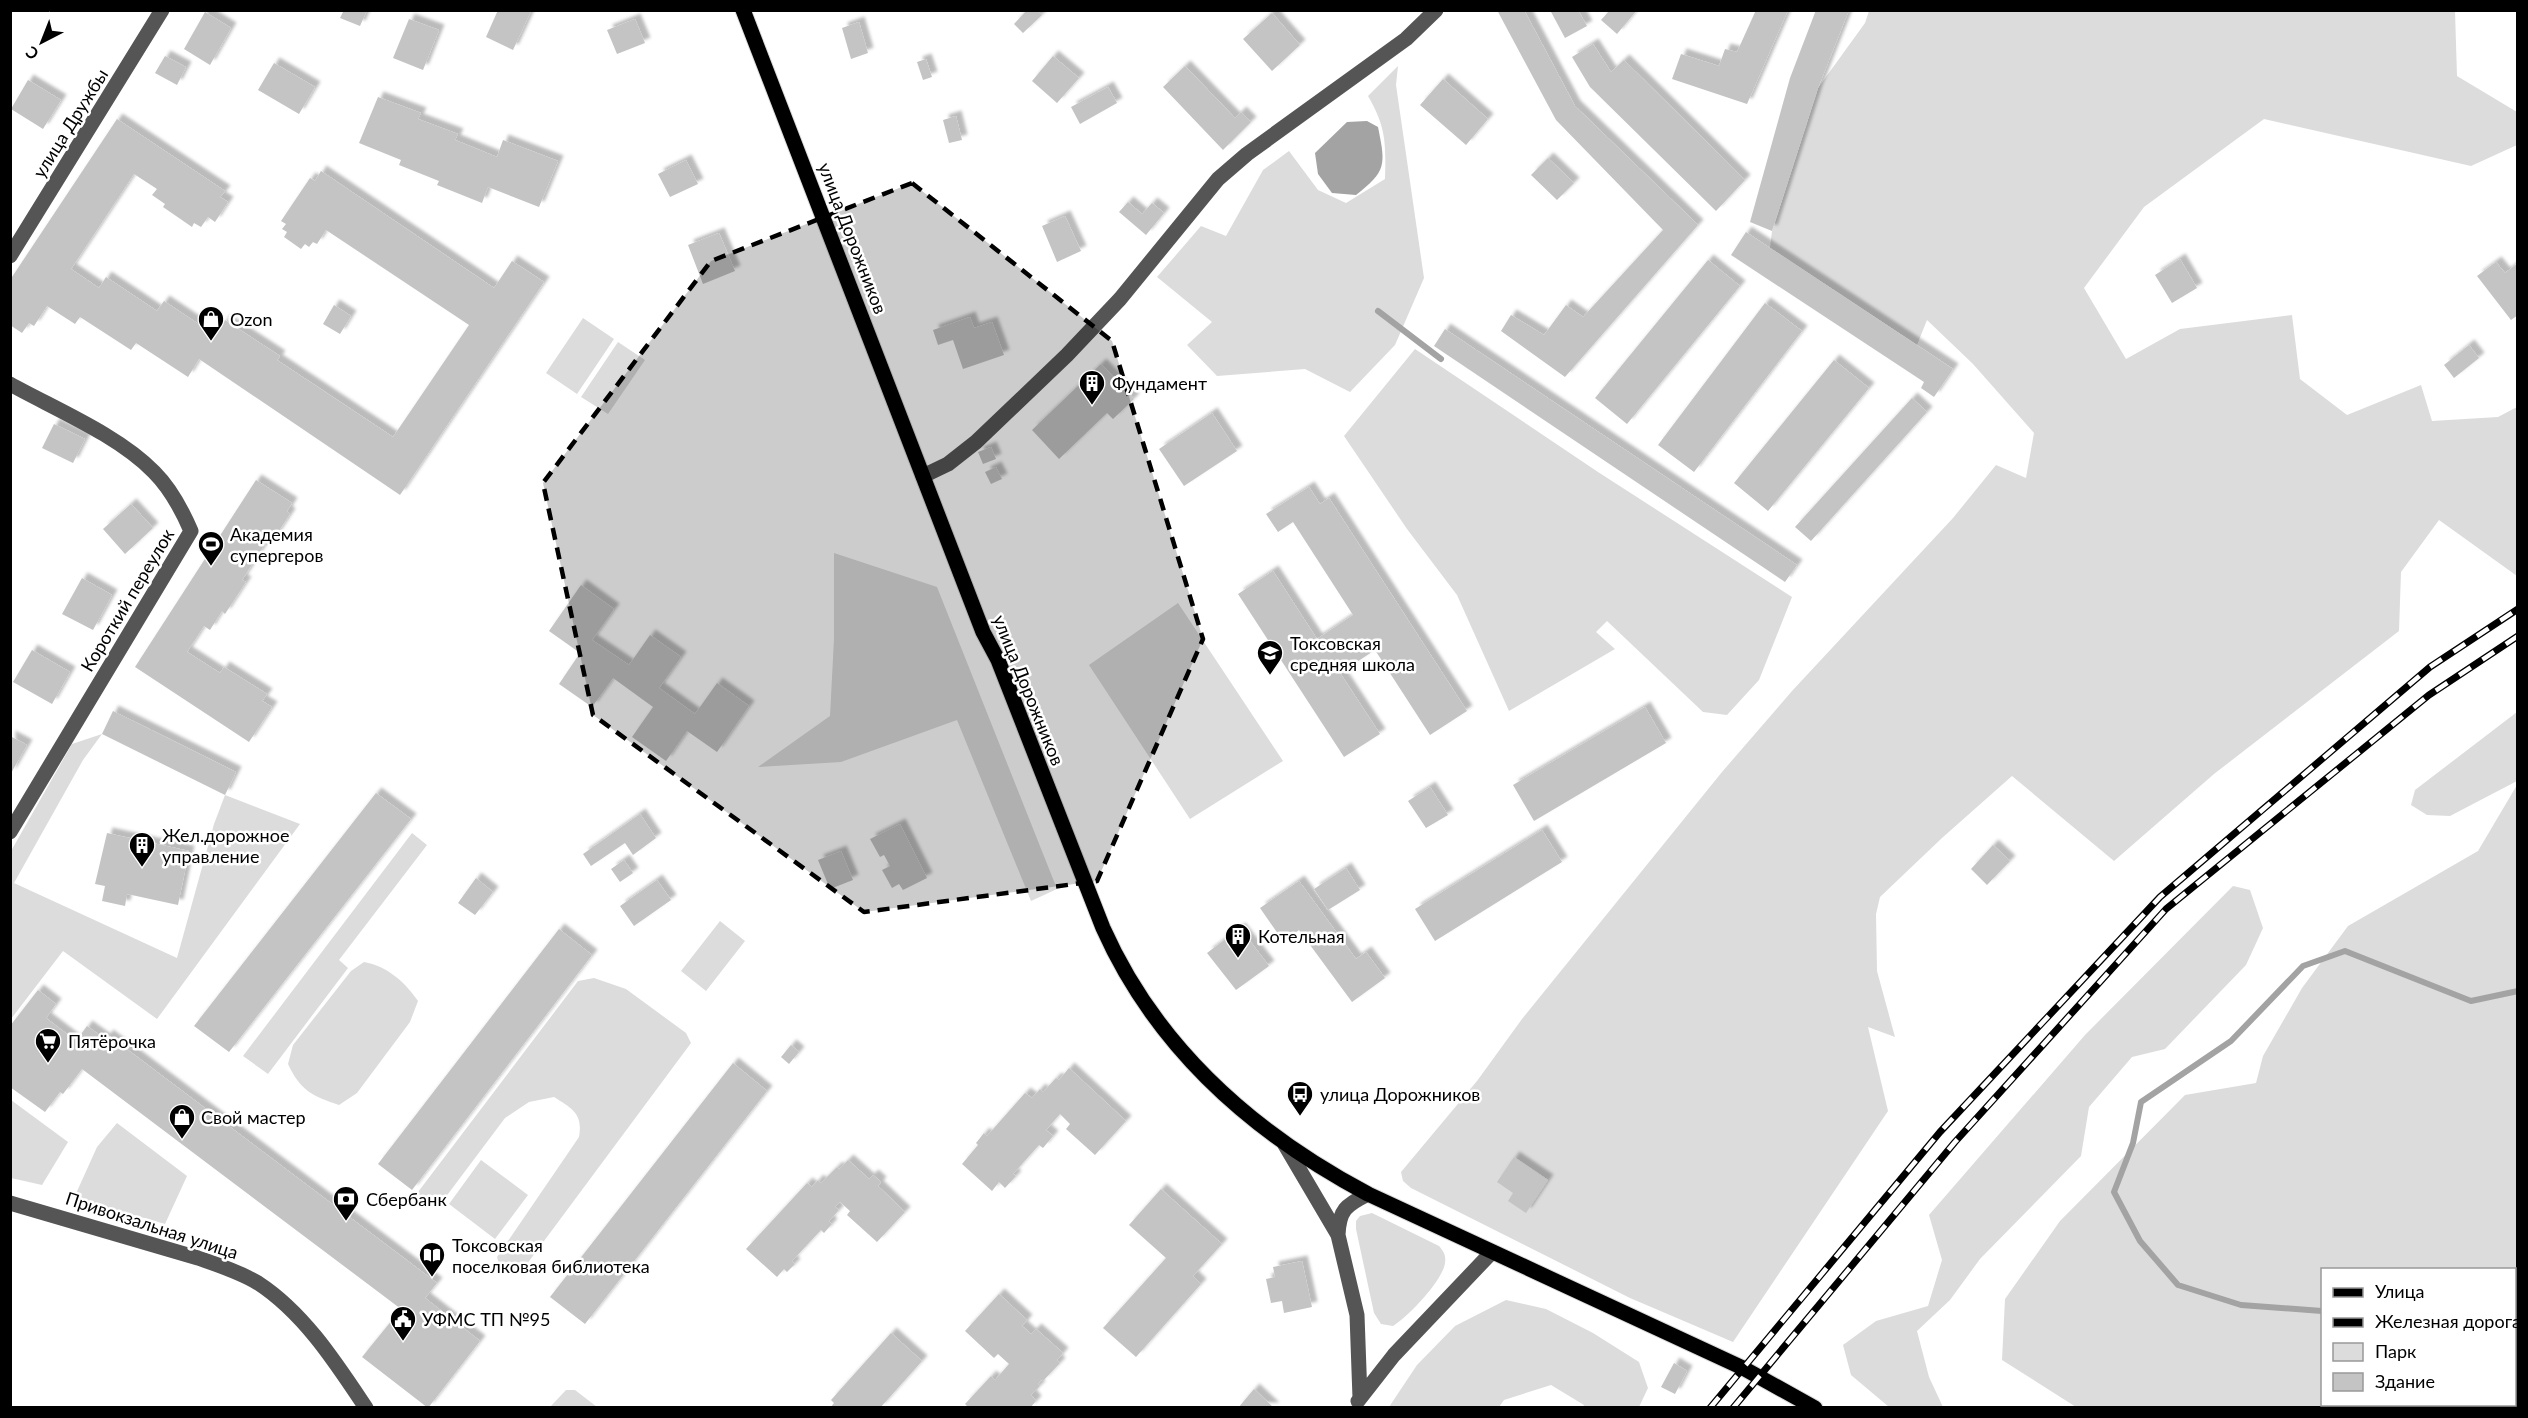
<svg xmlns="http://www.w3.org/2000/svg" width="2528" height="1418" viewBox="0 0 2528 1418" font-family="Lato,sans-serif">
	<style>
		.green { fill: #dcdcdc; fill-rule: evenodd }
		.water { fill: #a3a3a3 }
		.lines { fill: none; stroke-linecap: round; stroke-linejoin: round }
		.stream { stroke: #a3a3a3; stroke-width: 6 }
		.building { fill: #c4c4c4; filter: url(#shadow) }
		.major-casing { stroke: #dbdbdb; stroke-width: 17 }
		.minor { stroke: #555; stroke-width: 15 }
		.major { stroke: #000; stroke-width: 15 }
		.rail-casing { stroke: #000; stroke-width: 7 }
		.rail { stroke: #fff; stroke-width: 4.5; stroke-dasharray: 14; stroke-linecap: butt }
		.marked { fill: #000; fill-opacity: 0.2; stroke: #000; stroke-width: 4.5; stroke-dasharray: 12 8; stroke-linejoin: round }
		.labels { text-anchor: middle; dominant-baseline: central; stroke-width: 5; stroke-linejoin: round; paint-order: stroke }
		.street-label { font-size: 18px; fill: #000; stroke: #fff }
		.poi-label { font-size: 18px; fill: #000; stroke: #fff; text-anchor: start }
	</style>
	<defs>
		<filter id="shadow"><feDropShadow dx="5.5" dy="-5.5" stdDeviation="1.5" flood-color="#0004"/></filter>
	</defs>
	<rect width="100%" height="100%" fill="#fff"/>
	<!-- green -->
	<path class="green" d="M1869 11H2455L2457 76 2517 112V145L2471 166 2264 119 2144 207 2084 288 2126 359 2180 329 2292 315 2300 379 2347 415 2421 385 2432 421 2498 417 2517 407V576L2439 520 2401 572 2399 631 2214 774 2114 861 2012 776 1942 838 1880 897 1876 914 1877 971 1895 1037 1868 1027 1888 1111 1733 1342 1630 1298 1411 1188 1403 1181 1401 1172 1477 1081 1522 1019 1722 772 1792 691 1953 518 1996 465 2026 478 2034 433 1973 364 1927 320 1917 345 1770 248 1772 231 1818 88 1865 23Z
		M1398 66 1396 85 1424 278 1395 345 1350 392 1305 369 1217 376 1187 345 1212 322 1157 277 1201 226 1226 236 1263 170 1289 151 1318 190 1346 203 1385 179C1386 143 1386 127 1368 96Z
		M583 318 614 339 577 394 546 373Z
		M618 342 645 360 608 414 581 397Z
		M1415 349 1598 472 1792 597 1759 680 1727 715 1703 712 1607 621 1596 632 1615 649 1509 711 1457 595 1407 529 1344 436Z
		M834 553 937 587 1057 889 1031 901 957 720 841 762 758 767 830 716 834 639Z
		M1178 603 1283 761 1190 819 1089 665Z
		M2517 712V781L2450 816 2427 815 2411 805 2415 790Z
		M102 734 83 760 14 883 177 958 214 824 225 795 300 824 157 1019 63 951 11 1019V851L72 744Z
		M2517 785V1407H2076L2002 1360 2005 1299 2060 1221 2185 1095 2256 1083 2263 1056 2302 988 2348 926 2478 851ZM2322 1270H2514V1404H2322Z
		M412 833 427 845 339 960 348 968 268 1074 243 1056Z
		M2233 886 2250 890 2263 928 2246 965 2165 1049 2132 1057 2089 1107 2081 1156 1980 1259 1950 1300 1917 1331 1929 1377 1943 1407H1889L1851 1375 1843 1345 1876 1321 1928 1306 1942 1260 1929 1215 2085 1035Z
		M720 921 745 941 706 991 681 971Z
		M364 962C387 966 405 982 418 1001L410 1022 357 1093 339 1105C312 1096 300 1090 288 1064L293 1045 351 971Z
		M594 978 626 989 686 1033 691 1043 521 1272 512 1275 500 1267 497 1257 579 1137C583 1114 573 1109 554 1097L529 1102 505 1118 442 1202 434 1204 423 1200 418 1192 578 981Z
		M11 1100 68 1142 42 1185 11 1178Z
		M117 1123 187 1176 165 1224 74 1198 97 1147Z
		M481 1160 528 1195 495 1239 449 1204Z
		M1372 1213 1439 1246C1444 1252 1446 1255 1445 1263 1443 1280 1408 1317 1393 1326L1381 1324 1374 1313 1356 1229V1221L1360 1216Z
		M1506 1300 1546 1309 1593 1333 1639 1362 1648 1388 1639 1407H1583L1584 1405 1551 1385 1504 1400 1499 1407H1389L1417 1365 1455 1326Z
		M566 1390H575L597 1407H550Z"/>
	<!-- water -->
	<path class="water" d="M1367 121 1378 127C1386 166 1386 171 1356 195L1332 193 1318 174 1315 153 1347 122Z"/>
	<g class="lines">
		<!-- stream -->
		<path class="stream" d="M1378 311 1441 359
			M2514 1297 2518 1298
			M2322 1311 2241 1305 2178 1285 2140 1241 2114 1192 2133 1143 2141 1102 2231 1041 2303 966 2345 951 2471 1001 2518 991"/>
	</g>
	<!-- building -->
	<path class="building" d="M344 10H367L360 26 340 18Z
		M498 10 531 11 513 50 486 37Z
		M1027 10H1037L1042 15 1023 33 1014 24Z
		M1497 10H1524L1575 106 1698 225 1565 377 1501 331 1511 315 1544 335 1566 305 1583 317 1663 230 1556 120Z
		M1550 10H1578L1587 26 1565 38Z
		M1610 10H1637L1617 34 1601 20Z
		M1756 10H1788L1747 104 1672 79 1681 54 1719 66 1725 49 1737 52Z
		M1816 10H1849L1818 88 1772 231 1750 222 1790 78Z
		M205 12 231 28 210 65 184 49Z
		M1272 13 1300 45 1272 71 1243 39Z
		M409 19 439 30 423 70 393 58Z
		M635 19 645 43 617 54 607 30Z
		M859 22 868 53 851 59 842 28Z
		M1593 44 1611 72 1624 60 1745 180 1716 211 1590 87 1572 57Z
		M165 56 186 67 177 85 155 73Z
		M1053 56 1079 78 1057 103 1032 81Z
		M926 59 932 77 923 80 917 62Z
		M274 63 315 87 299 114 258 90Z
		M1185 66 1235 118 1241 112 1251 122 1223 150 1163 87Z
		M1443 79 1488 119 1466 145 1420 105Z
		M28 80 61 100 43 129 11 109Z
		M1108 87 1117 103 1080 124 1071 107Z
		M378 97 421 113 418 119 458 134 455 140 497 157 503 140 558 161 539 207 488 187 482 203 437 185 439 181 399 165 401 160 359 143Z
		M956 116 962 140 949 143 943 120Z
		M117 119 225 191 220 197 228 202 215 222 208 217 201 227 194 223 192 227 163 207 165 204 152 195 157 189 134 174 71 269 99 288 106 277 157 311 164 301 215 335 225 320 280 356 277 360 393 437 469 325 326 230 317 244 313 242 309 247 305 244 301 249 284 237 287 232 282 229 286 224 281 221 310 178 315 181 321 171 494 288 512 261 544 282 400 495 199 359 188 377 136 343 131 350 80 317 75 324 47 306 34 326 29 323 22 333 10 325V280Z
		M1548 158 1574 183 1557 200 1531 175Z
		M686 160 698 184 670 197 658 174Z
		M1128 202 1142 214 1152 203 1164 213 1146 235 1119 212Z
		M1065 216 1081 251 1057 262 1042 226Z
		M1746 232 1953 369 1934 397 1921 388 1924 382 1731 255Z
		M719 233 735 271 703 284 688 245Z
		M2180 259 2197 288 2172 303 2155 275Z
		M1708 260 1740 286 1627 424 1595 398Z
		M2496 262 2505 273 2518 263V315L2511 320 2477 276Z
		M1765 303 1802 331 1694 472 1658 445Z
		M334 305 351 316 340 334 323 324Z
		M970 317 974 328 992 322 1004 355 963 369 953 340 938 345 933 330Z
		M1445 329 1797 565 1785 582 1434 346Z
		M2469 345 2479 358 2454 378 2444 365Z
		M1834 360 1869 388 1768 511 1734 483Z
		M1101 364 1134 399 1113 419 1107 413 1059 459 1032 430Z
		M1912 398 1927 412 1811 541 1795 527Z
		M1212 413 1237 451 1184 486 1159 449Z
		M54 424 85 439 73 463 42 448Z
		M991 447 996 459 983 464 978 452Z
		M996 467 1002 479 991 484 985 472Z
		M256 480 292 503 287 511 290 514 269 546 265 544 242 580 246 582 225 614 222 611 210 630 204 626 187 652 220 673 224 667 267 694 262 701 272 707 249 742 135 667Z
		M1309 487 1320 504 1329 498 1467 711 1430 735 1375 650 1340 673 1380 734 1344 757 1238 594 1273 571 1317 639 1353 615 1293 522 1278 532 1266 514Z
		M131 504 153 528 125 554 103 529Z
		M82 578 112 595 93 630 62 614Z
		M581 585 614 609 592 640 629 665 650 635 681 657 659 688 695 714 717 683 749 706 717 752 687 731 666 761 632 737 653 707 613 678 592 707 559 684 580 653 549 631Z
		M32 650 70 672 52 704 13 682Z
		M1645 707 1666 743 1534 821 1513 785Z
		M113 711 236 772 225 795 102 734Z
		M10 736 27 745 10 775Z
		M1430 787 1448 815 1426 828 1408 801Z
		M376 793 411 819 229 1052 194 1026Z
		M640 814 656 838 633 855 625 843 591 866 583 854Z
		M900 824 927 878 903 890 899 884 892 888 882 870 890 866 884 855 880 857 870 839Z
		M1542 830 1562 862 1435 941 1415 909Z
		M107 833 189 851 178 905 127 894 125 906 102 901 105 886 95 884Z
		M1993 845 2010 861 1987 885 1971 869Z
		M841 851 853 880 830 889 818 860Z
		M624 860 633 873 620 882 611 869Z
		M1346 868 1360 890 1328 910 1314 889Z
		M476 878 493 892 475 915 458 903Z
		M657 880 671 900 634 926 620 906Z
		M1299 881 1356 959 1366 952 1385 978 1352 1002 1299 930 1283 941 1260 908Z
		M1240 928 1269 966 1236 990 1207 953Z
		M559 929 592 955 412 1190 378 1164Z
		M38 990 56 1004 46 1018 76 1041 87 1026 105 1039 108 1035 437 1283 425 1298 480 1341 428 1408 362 1357 401 1309 82 1069 63 1094 60 1092 45 1112 10 1087V1026Z
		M791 1045 799 1052 789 1064 781 1057Z
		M733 1063 767 1091 585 1324 550 1297Z
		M1069 1068 1126 1121 1095 1155 1066 1129 1070 1124 1060 1114 1046 1130 1053 1136 1043 1148 1039 1145 1013 1174 1016 1176 1005 1188 999 1182 992 1191 962 1164 978 1145 976 1143 984 1133 987 1136 1025 1093 1032 1098 1040 1089 1043 1092 1056 1078 1059 1080Z
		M1514 1157 1548 1180 1526 1213 1508 1201 1513 1193 1497 1182Z
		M848 1160 869 1179 873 1175 881 1182 878 1186 905 1212 877 1242 847 1215 850 1211 840 1202 835 1207 839 1210 829 1221 832 1224 824 1233 821 1230 792 1261 795 1264 787 1272 784 1269 777 1277 746 1249 807 1183 812 1187 818 1180 821 1183 837 1167 839 1169Z
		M1161 1189 1222 1244 1193 1276 1201 1284 1136 1357 1103 1328 1166 1258 1129 1225Z
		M1302 1261 1312 1307 1284 1313 1282 1301 1271 1303 1266 1279 1275 1277 1273 1267Z
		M999 1294 1027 1320 1022 1326 1031 1334 1036 1329 1063 1353 1057 1360 1060 1363 1043 1381 1041 1380 1038 1384 1040 1386 1031 1395 1036 1401 1030 1408H969L965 1404 991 1376 995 1380 1009 1364 998 1354 994 1358 965 1331Z
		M891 1333 922 1361 880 1408H830L834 1403 831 1400Z
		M1674 1363 1687 1371 1675 1394 1661 1387Z
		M1254 1389 1274 1408H1238Z"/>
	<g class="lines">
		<!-- major casing -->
		<g class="major-casing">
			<path id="major" d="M743 10 983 632 998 660 1103 928C1157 1049 1253 1133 1368 1194L1743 1368 1815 1408"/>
		</g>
		<!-- minor -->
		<path class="minor" d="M10 256 162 10
			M10 384C55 409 118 435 154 472 170 488 182 510 191 531L10 832
			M923 476 948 464 976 442 1067 355 1120 299 1218 179 1247 154 1406 39 1436 10
			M1285 1145 1338 1235 1357 1315 1360 1398
			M10 1203 198 1258C218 1265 240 1272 258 1283 304 1313 336 1363 366 1408
			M1338 1235C1339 1210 1346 1205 1368 1194
			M1358 1401 1394 1355 1492 1252"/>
		<!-- major -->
		<use href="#major" class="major"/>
		<!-- rail casing -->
		<g class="rail-casing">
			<path id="rail" d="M1710 1408 1940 1132 2160 897 2430 667 2518 609
				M1733 1408 1955 1142 2166 909 2429 695 2518 636"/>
		</g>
		<!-- rail -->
		<use href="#rail" class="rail"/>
	</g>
	<!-- marked area -->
	<path class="marked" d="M912 183 1112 341 1203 639 1097 881 864 912 593 715 543 483 711 261Z"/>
	<!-- icons -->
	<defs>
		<g id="shop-pin" transform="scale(1.35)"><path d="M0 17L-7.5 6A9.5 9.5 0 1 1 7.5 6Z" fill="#000" stroke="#fff"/><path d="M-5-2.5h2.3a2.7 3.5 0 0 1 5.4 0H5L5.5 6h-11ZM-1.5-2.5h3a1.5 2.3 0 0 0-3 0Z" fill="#fff"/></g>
		<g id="building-pin" transform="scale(1.35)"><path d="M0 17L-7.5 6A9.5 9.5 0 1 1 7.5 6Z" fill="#000" stroke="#fff"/><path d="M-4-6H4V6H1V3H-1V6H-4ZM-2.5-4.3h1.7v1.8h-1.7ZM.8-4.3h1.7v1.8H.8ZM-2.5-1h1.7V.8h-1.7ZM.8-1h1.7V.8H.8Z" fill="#fff"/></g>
		<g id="stadium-pin" transform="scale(1.35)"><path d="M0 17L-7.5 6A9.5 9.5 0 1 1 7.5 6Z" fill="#000" stroke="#fff"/><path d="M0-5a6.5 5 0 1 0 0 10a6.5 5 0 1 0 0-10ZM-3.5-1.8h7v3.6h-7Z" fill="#fff"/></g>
		<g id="school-pin" transform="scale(1.35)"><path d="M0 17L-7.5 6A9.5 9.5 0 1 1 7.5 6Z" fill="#000" stroke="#fff"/><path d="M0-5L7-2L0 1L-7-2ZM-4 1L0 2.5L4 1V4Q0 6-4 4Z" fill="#fff"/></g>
		<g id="supermarket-pin" transform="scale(1.35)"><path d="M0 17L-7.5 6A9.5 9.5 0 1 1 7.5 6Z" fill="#000" stroke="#fff"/><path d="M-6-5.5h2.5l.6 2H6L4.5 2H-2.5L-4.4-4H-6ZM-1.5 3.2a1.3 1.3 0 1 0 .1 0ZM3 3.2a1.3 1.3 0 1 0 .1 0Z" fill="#fff"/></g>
		<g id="bus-pin" transform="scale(1.35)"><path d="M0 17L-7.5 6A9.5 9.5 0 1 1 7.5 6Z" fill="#000" stroke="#fff"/><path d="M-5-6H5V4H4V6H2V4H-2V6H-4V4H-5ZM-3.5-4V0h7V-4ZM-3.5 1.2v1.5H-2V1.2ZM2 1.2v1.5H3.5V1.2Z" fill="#fff"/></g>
		<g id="bank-pin" transform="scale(1.35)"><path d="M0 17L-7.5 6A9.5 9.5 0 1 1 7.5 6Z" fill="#000" stroke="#fff"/><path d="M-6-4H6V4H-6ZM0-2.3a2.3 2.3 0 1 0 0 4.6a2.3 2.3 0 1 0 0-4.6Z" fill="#fff"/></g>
		<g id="library-pin" transform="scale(1.35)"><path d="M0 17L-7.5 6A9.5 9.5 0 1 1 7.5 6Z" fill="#000" stroke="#fff"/><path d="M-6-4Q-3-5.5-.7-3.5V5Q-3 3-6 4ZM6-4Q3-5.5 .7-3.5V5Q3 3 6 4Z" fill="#fff"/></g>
		<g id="civic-pin" transform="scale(1.35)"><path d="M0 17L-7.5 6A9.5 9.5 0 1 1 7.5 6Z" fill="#000" stroke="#fff"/><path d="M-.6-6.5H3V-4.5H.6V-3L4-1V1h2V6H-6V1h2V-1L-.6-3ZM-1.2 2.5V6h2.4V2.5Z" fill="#fff"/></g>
	</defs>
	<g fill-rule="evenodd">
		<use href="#shop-pin" x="211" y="319"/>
		<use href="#building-pin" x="1092" y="383"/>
		<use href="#stadium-pin" x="211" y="544"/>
		<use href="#school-pin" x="1270" y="653"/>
		<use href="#building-pin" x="142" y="845"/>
		<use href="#building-pin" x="1238" y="936"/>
		<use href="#supermarket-pin" x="48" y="1041"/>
		<use href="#bus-pin" x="1300" y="1094"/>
		<use href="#shop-pin" x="182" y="1117"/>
		<use href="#bank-pin" x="346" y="1199"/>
		<use href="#library-pin" x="432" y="1255"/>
		<use href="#civic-pin" x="403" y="1319"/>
	</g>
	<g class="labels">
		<!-- street labels -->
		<g class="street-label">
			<text transform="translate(70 123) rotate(-58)">улица Дружбы</text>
			<text transform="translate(853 238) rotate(69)">улица Дорожников</text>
			<text transform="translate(127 600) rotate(-59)">Короткий переулок</text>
			<text transform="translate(1029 690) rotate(68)">улица Дорожников</text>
			<text transform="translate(152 1225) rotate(18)">Привокзальная улица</text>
		</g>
		<!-- poi labels -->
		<g class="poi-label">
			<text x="230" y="319">Ozon</text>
			<text x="1112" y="383">Фундамент</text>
			<text x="230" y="534">Академия<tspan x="230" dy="21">супергеров</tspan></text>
			<text x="1290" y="643">Токсовская<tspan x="1290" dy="21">средняя школа</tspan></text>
			<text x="162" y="835">Жел.дорожное<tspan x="162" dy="21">управление</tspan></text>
			<text x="1258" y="936">Котельная</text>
			<text x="68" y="1041">Пятёрочка</text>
			<text x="1320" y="1094">улица Дорожников</text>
			<text x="201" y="1117">Свой мастер</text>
			<text x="366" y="1199">Сбербанк</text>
			<text x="452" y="1245">Токсовская<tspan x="452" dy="21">поселковая библиотека</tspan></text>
			<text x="422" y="1319">УФМС ТП №95</text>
		</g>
	</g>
	<!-- border -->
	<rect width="2528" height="1418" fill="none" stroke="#000000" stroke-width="24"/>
	<!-- legend -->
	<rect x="2321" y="1268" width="195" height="138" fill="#ffffff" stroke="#999999" stroke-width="1.5"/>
	<rect x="2333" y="1288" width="30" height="9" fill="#000000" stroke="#999999" stroke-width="1.5"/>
	<text x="2375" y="1298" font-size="18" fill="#000000">Улица</text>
	<rect x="2333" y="1318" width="30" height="9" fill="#000000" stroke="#999999" stroke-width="1.5"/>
	<text x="2375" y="1328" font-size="18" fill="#000000">Железная дорога</text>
	<rect x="2333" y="1343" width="30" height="18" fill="#dcdcdc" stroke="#999999" stroke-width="1.5"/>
	<text x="2375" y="1358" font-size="18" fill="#000000">Парк</text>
	<rect x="2333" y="1373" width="30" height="18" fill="#c4c4c4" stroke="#999999" stroke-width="1.5"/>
	<text x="2375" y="1388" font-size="18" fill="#000000">Здание</text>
	<!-- north arrow -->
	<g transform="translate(42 42) rotate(222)" stroke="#ffffff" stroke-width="4.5" paint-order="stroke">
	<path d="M0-4.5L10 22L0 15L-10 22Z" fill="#000000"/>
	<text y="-9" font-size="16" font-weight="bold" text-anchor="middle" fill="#000000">С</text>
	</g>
</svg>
